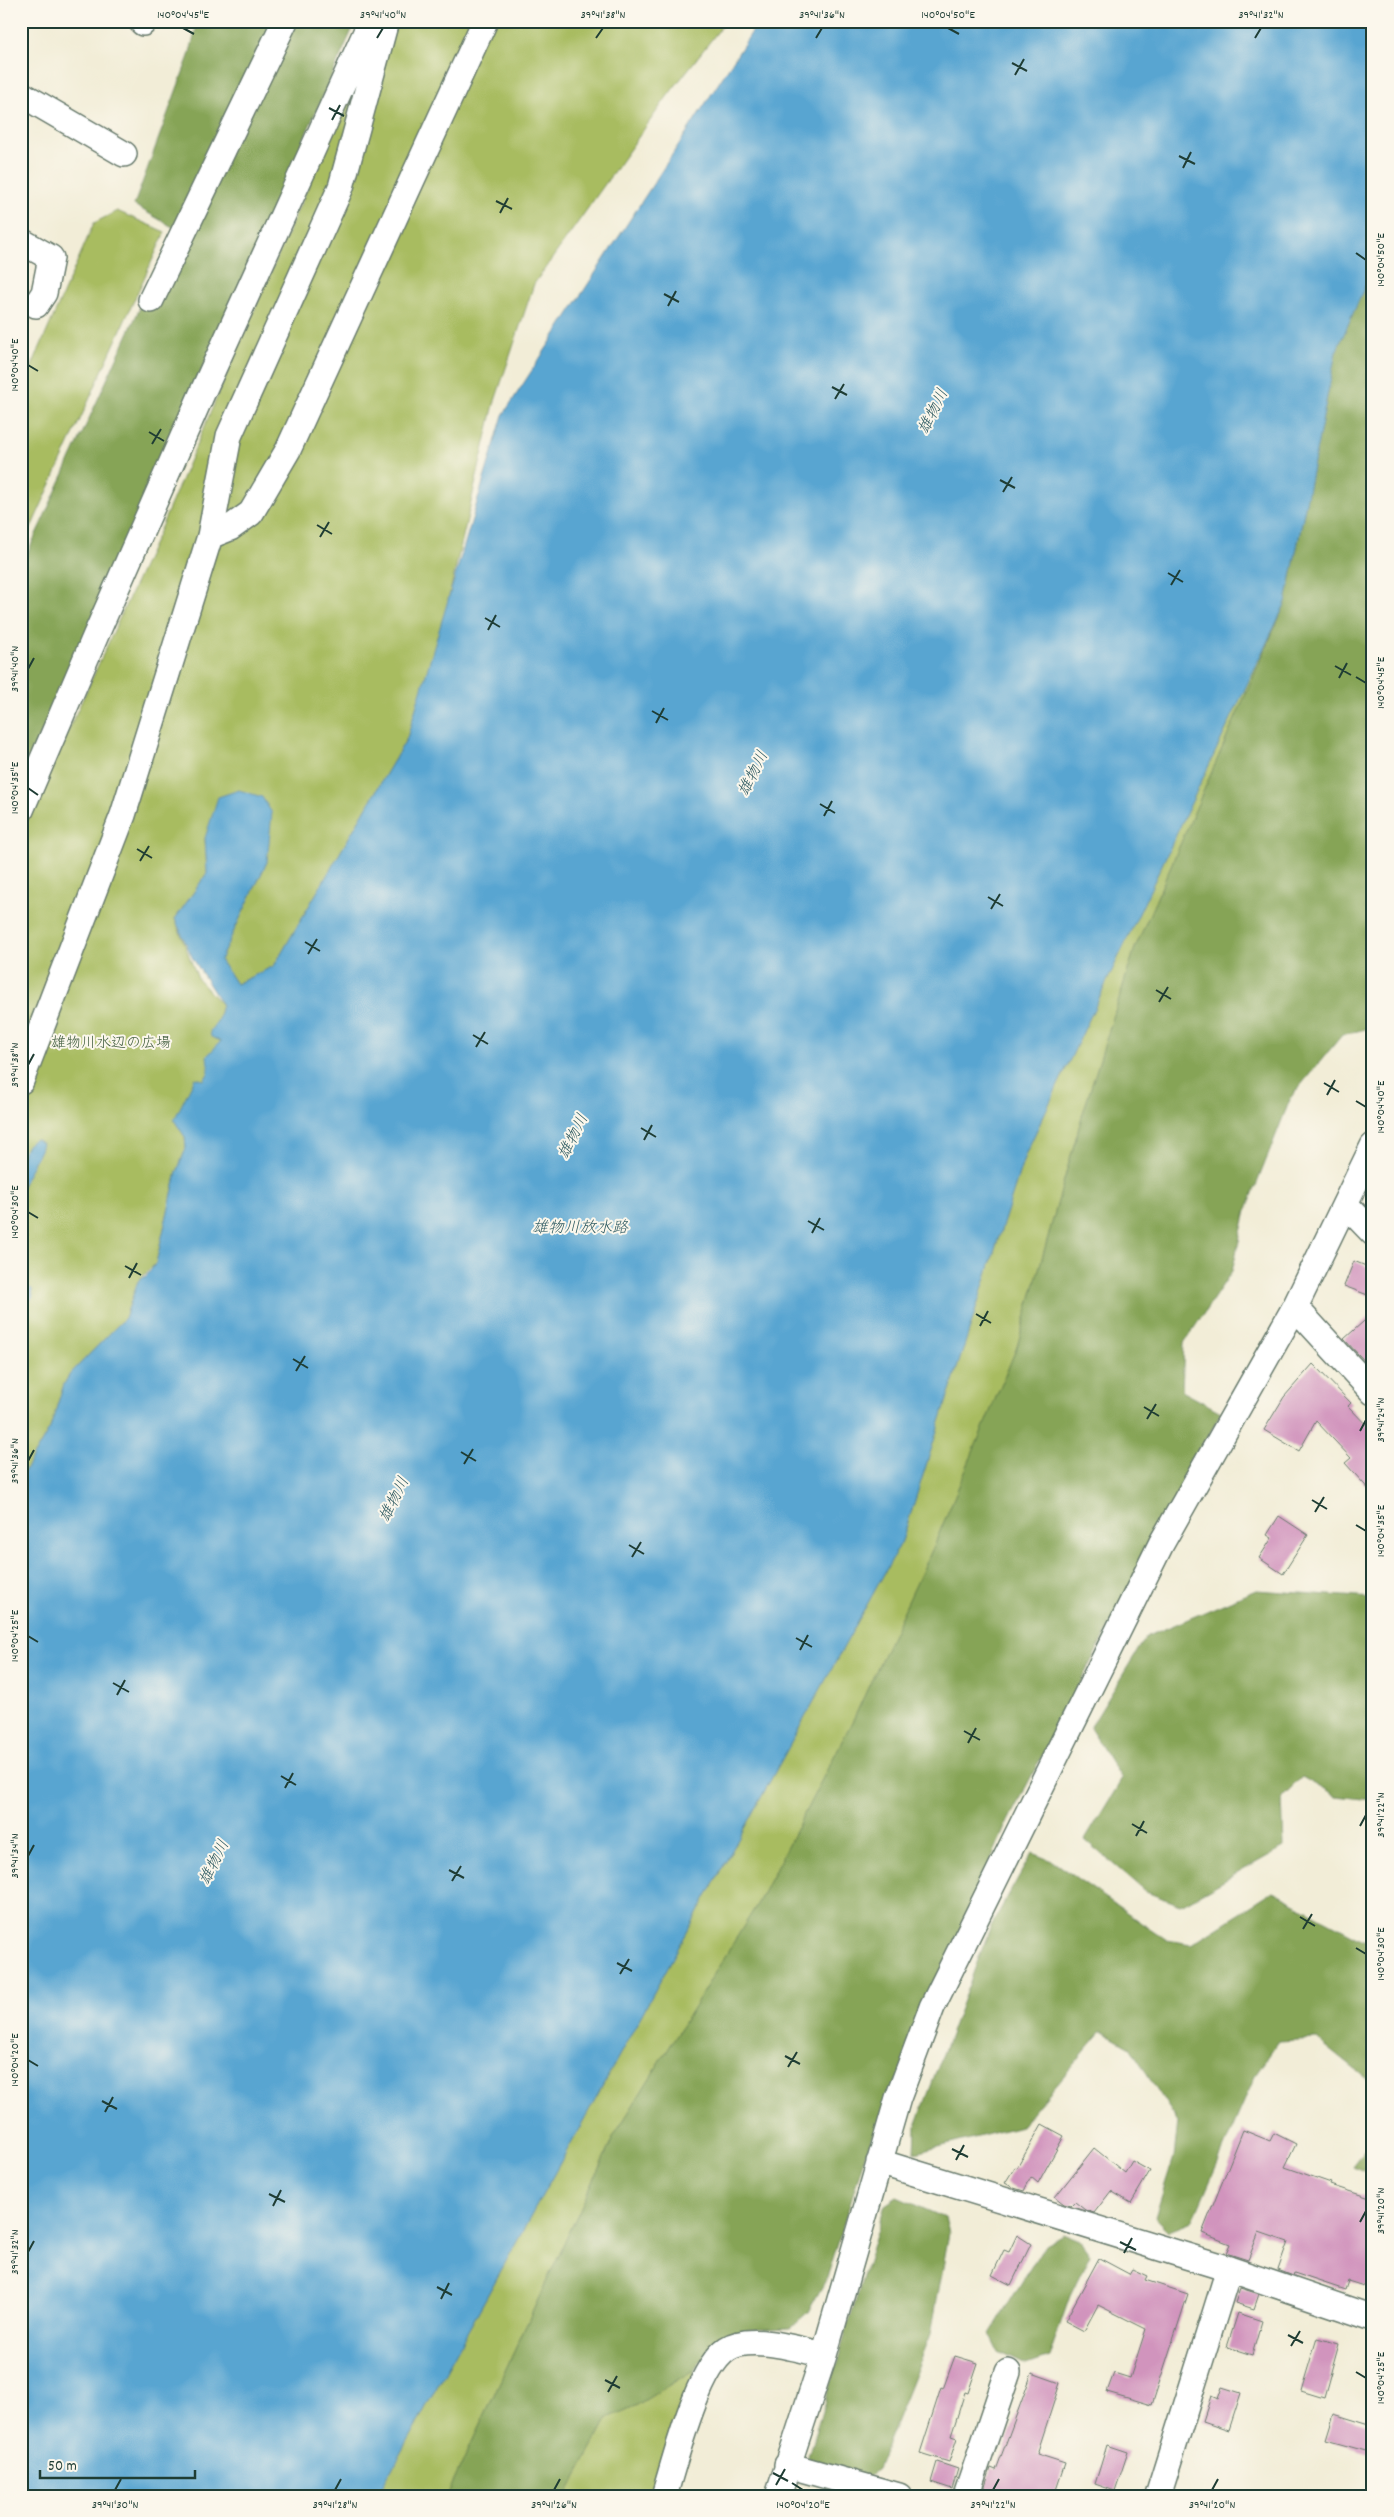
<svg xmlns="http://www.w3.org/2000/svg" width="1394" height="2517" viewBox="0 0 1394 2517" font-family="Dekko,'Klee One',sans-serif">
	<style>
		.green { fill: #a8bc61; stroke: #647c4a }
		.forest { fill: #86a457; stroke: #527046 }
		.water { fill: #58a5d1; stroke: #3c7182 }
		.building { fill: #d194bd }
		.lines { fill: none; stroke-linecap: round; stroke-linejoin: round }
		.minor-casing { stroke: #697b6d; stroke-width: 28 }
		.minor { stroke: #fff; stroke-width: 25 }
		.ticks { fill: none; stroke: #1f3d34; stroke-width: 2 }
		.labels { text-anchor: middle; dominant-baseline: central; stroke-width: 4; stroke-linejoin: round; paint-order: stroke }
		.park-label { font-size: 15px; fill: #415d3f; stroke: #fbf7ec }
		.water-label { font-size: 16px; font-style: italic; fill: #305c63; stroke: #fbf7ec }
		.neatline { fill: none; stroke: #1f3d34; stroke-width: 2 }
		.ticks-label { font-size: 12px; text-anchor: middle; fill: #1f3d34 }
	</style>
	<rect width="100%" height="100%" fill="#fbf7ec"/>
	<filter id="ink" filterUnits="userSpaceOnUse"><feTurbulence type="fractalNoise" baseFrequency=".02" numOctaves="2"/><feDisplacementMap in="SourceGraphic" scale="10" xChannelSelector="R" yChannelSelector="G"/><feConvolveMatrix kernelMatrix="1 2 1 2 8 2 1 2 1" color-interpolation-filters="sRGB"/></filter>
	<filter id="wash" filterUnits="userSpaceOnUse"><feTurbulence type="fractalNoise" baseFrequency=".0096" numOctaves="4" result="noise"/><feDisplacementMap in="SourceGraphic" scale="20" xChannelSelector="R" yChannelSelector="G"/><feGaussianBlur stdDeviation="1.12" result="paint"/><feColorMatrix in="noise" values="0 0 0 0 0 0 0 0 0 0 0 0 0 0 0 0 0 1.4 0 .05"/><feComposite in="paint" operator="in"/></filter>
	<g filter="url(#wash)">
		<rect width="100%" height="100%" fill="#f2edd7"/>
		<!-- green -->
		<path class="green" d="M384 21H726L669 94 534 284 494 404 446 609 407 738 274 966 236 984 220 960 267 862 205 838 207 873 175 919 198 979 222 1005 218 1020 221 1040 209 1072 181 1130 185 1137 186 1148 177 1172 156 1263 138 1281 125 1318 70 1374 64 1384 50 1428 21 1477V834L158 534 298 209Z
			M117 211 165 232 21 550V391L94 223Z
			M1286 602 1135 948 1083 1113 1017 1347 933 1548 855 1716 758 1903 614 2136 447 2496H377L902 1541 1025 1155Z
			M695 2369 652 2496H566L608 2418 637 2405Z"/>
		<!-- forest -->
		<path class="forest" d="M198 21H356L21 779V567L176 229 134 205 189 56Z
			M1373 268V1027L1342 1035 1291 1097 1246 1211 1232 1271 1184 1343 1182 1391 1221 1412 1005 1827 866 2152 827 2278 808 2312 790 2328 746 2330 722 2336 695 2369 637 2405 608 2418 566 2496H447L614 2136 758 1903 855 1716 933 1548 1017 1347 1083 1113 1135 948 1286 602 1336 352Z
			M1256 1590 1373 1598V1800L1336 1796 1302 1777 1282 1797 1284 1847 1181 1905 1146 1892 1085 1840 1122 1779 1090 1728 1146 1637Z
			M1032 1853 1052 1861 1167 1940 1191 1944 1273 1892 1373 1945V2084L1317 2039 1279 2041 1256 2074 1192 2222 1169 2231 1155 2217 1174 2157 1178 2122 1130 2047 1102 2031 1021 2126 915 2153 916 2126 990 1928Z
			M1373 2140V2172L1370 2173 1353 2166Z
			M897 2197 945 2218 949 2233 931 2334 877 2469 864 2480 812 2469 808 2456 885 2205Z
			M1063 2234 1080 2241 1090 2255 1070 2296 1049 2357 1026 2365 999 2352 990 2334 1045 2244Z"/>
		<!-- water -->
		<path class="water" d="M759 21H1373V268L1336 352 1286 602 1025 1155 902 1541 377 2496H21V1477L50 1428 64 1384 70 1374 125 1318 138 1281 147 1275 156 1263 177 1172 186 1148 185 1137 174 1120 195 1078 204 1080 209 1072 207 1056 221 1041 211 1037 210 1031 218 1020 222 1005 192 957 175 919 207 873 205 838 218 797 239 790 262 797 272 813 267 862 220 960 236 984 274 966 407 738 503 415Z
			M35 1139 42 1143 40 1150 21 1188C21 1171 17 1148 35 1139Z
			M27 1287 32 1289 33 1297 21 1310 23 1288Z"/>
		<g id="blocks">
			<!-- building -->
			<path class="building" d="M1354 1261 1373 1269V1297L1344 1286Z
				M1373 1313V1370L1344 1339Z
				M1313 1364 1351 1403 1348 1406 1373 1432V1494L1345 1463 1351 1458 1316 1421 1299 1451 1264 1430 1284 1397Z
				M1279 1516 1308 1535 1283 1574 1259 1558 1272 1538 1267 1535Z
				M1042 2124 1064 2136 1038 2183 1031 2177 1024 2191 1014 2188 1005 2183 1015 2167 1017 2168Z
				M1243 2130 1270 2141 1274 2133 1296 2144 1285 2167 1331 2183 1330 2185 1373 2199V2289L1348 2281 1345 2290 1294 2273 1293 2276 1278 2270 1288 2242 1259 2232 1248 2260 1226 2253 1230 2244 1202 2233Z
				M1094 2148 1125 2173 1132 2161 1150 2171 1131 2203 1111 2191 1094 2213 1085 2210 1075 2202 1071 2206 1064 2204 1055 2197Z
				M1017 2235 1031 2244 1011 2285 992 2275 1004 2250 1009 2252Z
				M1099 2258 1129 2274 1132 2269 1147 2276 1145 2280 1188 2294 1152 2405 1107 2392 1114 2373 1130 2378 1146 2329 1098 2305 1084 2331 1065 2321Z
				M1240 2288 1259 2294 1254 2309 1235 2303Z
				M1238 2313 1262 2321 1252 2355 1227 2347Z
				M1317 2338 1339 2344 1324 2398 1301 2391Z
				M955 2356 978 2363 968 2393 965 2392 951 2436 957 2438 949 2462 920 2453 941 2388 943 2389Z
				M1032 2373 1060 2383 1037 2454 1065 2463 1054 2496H982L991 2468 996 2470Z
				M1222 2387 1241 2393 1229 2430 1203 2421 1211 2396 1218 2399Z
				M1334 2414 1373 2426V2453L1326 2440Z
				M1107 2445 1128 2452 1115 2491 1095 2484Z
				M937 2462 958 2469 952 2489 931 2482Z"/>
		</g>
	</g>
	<g filter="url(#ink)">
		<use href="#blocks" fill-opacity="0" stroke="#697b6d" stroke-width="1"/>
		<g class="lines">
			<!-- minor casing -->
			<g class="minor-casing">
				<path id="minor" d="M141 21 143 23
					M21 94 124 154
					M21 241 51 258 44 293 36 305
					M151 300 285 21
					M210 536 230 528 251 513 288 450 485 21
					M21 810 95 637 204 389 371 21
					M21 1081 123 815 210 536 229 436 341 187 386 21
					M1346 1205 1373 1233
					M1295 1307 1373 1392
					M879 2162 1229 2269 1373 2318
					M787 2465 899 2496
					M664 2496C675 2461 697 2369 727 2349 749 2334 799 2349 824 2355
					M778 2496 824 2355 898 2098 932 2007 1161 1544 1295 1307 1373 1146
					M966 2496 1008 2372
					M1158 2496 1229 2269"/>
			</g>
			<!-- minor -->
			<use href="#minor" class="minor"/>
		</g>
	</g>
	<!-- ticks -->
	<path class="ticks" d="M183 28 194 34M948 28 959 34M377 38 383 28M596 38 603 28M816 38 822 28M1255 38 1261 28M1012 63 1027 71M1015 75 1024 59M329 108 344 116M332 120 340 105M1179 156 1195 164M1183 168 1191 152M496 201 512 209M500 213 508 198M1356 253 1366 260M664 294 679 302M668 306 676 291M28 365 38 371M832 387 847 395M835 399 844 384M149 432 164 441M152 444 161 429M1000 480 1015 488M1003 492 1012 477M317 525 332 534M320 537 329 522M1168 573 1183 582M1171 585 1180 570M485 618 500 627M488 630 496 615M1335 666 1351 675M28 669 34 658M1356 677 1366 683M1339 678 1347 663M652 711 668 720M656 723 664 708M28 788 38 795M820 804 835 813M824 816 832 801M137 849 152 858M140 861 149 846M988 897 1003 906M991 909 1000 894M305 942 320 951M308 954 317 939M1156 990 1171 999M1159 1002 1168 987M473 1035 488 1044M476 1047 485 1032M28 1065 34 1054M1324 1083 1339 1092M1327 1095 1335 1080M1356 1101 1366 1107M641 1128 656 1137M644 1140 652 1125M28 1212 38 1218M808 1221 824 1230M812 1233 820 1218M125 1266 141 1275M129 1278 137 1263M976 1314 991 1323M980 1326 988 1311M293 1359 308 1368M296 1371 305 1356M1144 1407 1159 1416M1147 1419 1156 1404M1360 1431 1366 1420M461 1452 476 1461M28 1461 34 1450M464 1464 473 1449M1312 1500 1327 1509M1315 1512 1324 1497M1356 1525 1366 1531M629 1545 644 1554M632 1557 641 1542M28 1636 38 1642M796 1638 812 1647M800 1650 808 1635M113 1683 129 1692M117 1695 125 1680M964 1731 980 1740M968 1743 976 1728M281 1776 296 1785M285 1788 293 1773M1132 1824 1147 1833M1360 1826 1366 1815M1136 1836 1144 1821M28 1856 34 1845M449 1870 464 1878M452 1881 461 1866M1300 1917 1315 1926M1303 1929 1312 1914M1356 1948 1366 1954M617 1963 632 1971M620 1974 629 1959M785 2056 800 2064M28 2060 38 2066M788 2067 797 2052M102 2101 117 2109M105 2112 113 2097M952 2149 968 2157M956 2160 964 2145M269 2194 285 2202M273 2206 281 2190M1360 2222 1366 2211M1120 2242 1136 2250M28 2252 34 2241M1124 2253 1132 2238M437 2287 452 2295M441 2299 449 2283M1288 2335 1303 2343M1291 2346 1300 2331M1356 2372 1366 2378M605 2380 620 2388M608 2392 617 2376M773 2473 788 2481M792 2483 803 2490M776 2485 785 2469M115 2490 121 2479M335 2490 341 2479M554 2490 560 2479M993 2490 999 2479M1212 2490 1218 2479"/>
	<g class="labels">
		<!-- park labels -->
		<g class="park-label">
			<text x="111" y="1044">雄物川水辺の広場</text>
		</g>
		<!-- water labels -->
		<g class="water-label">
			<text transform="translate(934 412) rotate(-64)">雄物川</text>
			<text transform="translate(754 774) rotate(-64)">雄物川</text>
			<text transform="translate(574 1137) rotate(-64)">雄物川</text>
			<text x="580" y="1228">雄物川放水路</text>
			<text transform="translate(395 1500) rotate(-64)">雄物川</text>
			<text transform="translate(215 1863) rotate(-64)">雄物川</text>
		</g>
	</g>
	<!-- margin -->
	<rect width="1394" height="2517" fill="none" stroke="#fbf7ec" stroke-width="55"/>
	<!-- scale -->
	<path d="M40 2470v8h155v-8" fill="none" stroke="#1f3d34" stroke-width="2.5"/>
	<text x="48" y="2470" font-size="15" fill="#1f3d34" stroke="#fbf7ec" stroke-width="4" paint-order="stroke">50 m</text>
	<rect x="28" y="28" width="1338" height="2462" class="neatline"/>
	<g class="ticks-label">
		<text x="183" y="18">140°04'45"E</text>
		<text x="383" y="18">39°41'40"N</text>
		<text x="603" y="18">39°41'38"N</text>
		<text x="822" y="18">39°41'36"N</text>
		<text x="948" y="18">140°04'50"E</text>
		<text x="1261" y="18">39°41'32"N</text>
		<text transform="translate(1380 260) rotate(-90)" y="4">140°04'50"E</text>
		<text transform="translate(14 365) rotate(-90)" y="4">140°04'40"E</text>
		<text transform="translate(14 669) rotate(-90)" y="4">39°41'40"N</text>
		<text transform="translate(1380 683) rotate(-90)" y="4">140°04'45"E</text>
		<text transform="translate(14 788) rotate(-90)" y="4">140°04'35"E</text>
		<text transform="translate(14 1065) rotate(-90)" y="4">39°41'38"N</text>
		<text transform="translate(1380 1107) rotate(-90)" y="4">140°04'40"E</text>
		<text transform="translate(14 1212) rotate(-90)" y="4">140°04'30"E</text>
		<text transform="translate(1380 1420) rotate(-90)" y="4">39°41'24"N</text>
		<text transform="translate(14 1461) rotate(-90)" y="4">39°41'36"N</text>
		<text transform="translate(1380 1531) rotate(-90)" y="4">140°04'35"E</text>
		<text transform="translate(14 1636) rotate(-90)" y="4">140°04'25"E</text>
		<text transform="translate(1380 1815) rotate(-90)" y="4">39°41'22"N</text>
		<text transform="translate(14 1856) rotate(-90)" y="4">39°41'34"N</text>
		<text transform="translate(1380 1954) rotate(-90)" y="4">140°04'30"E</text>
		<text transform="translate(14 2060) rotate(-90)" y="4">140°04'20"E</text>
		<text transform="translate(1380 2211) rotate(-90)" y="4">39°41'20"N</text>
		<text transform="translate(14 2252) rotate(-90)" y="4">39°41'32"N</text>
		<text transform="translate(1380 2378) rotate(-90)" y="4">140°04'25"E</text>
		<text x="115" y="2508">39°41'30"N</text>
		<text x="335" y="2508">39°41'28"N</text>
		<text x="554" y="2508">39°41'26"N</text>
		<text x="803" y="2508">140°04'20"E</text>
		<text x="993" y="2508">39°41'22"N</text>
		<text x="1212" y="2508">39°41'20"N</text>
	</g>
</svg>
